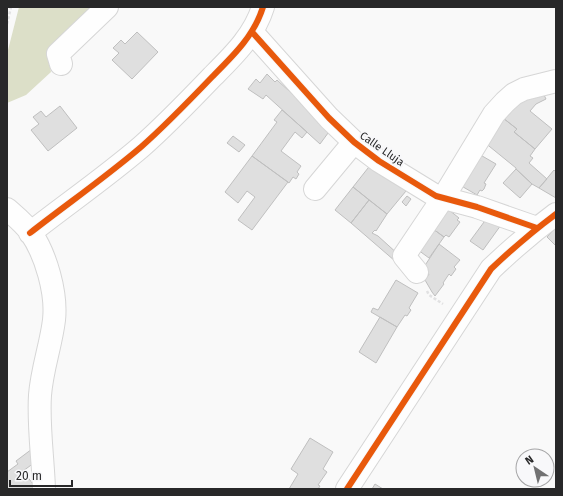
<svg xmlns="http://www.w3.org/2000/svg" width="563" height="496" viewBox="0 0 563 496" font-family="'Fira Sans',sans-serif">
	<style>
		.green { fill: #dcdfc8 }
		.building { fill: #dfdfdf; stroke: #bfbfbf }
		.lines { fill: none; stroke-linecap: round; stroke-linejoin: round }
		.minor-casing { stroke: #d6d6d6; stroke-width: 24 }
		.path { stroke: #e1e1e2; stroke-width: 2.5; stroke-dasharray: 3 2; stroke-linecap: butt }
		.minor { stroke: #fefefe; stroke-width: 22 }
		.cycleway-casing { stroke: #f8f8fa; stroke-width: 8 }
		.cycleway { stroke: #e8590c; stroke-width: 6 }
		.labels { text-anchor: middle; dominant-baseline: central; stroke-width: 4; stroke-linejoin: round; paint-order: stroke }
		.street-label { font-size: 11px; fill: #282829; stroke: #f8f8fa }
	</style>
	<rect width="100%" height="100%" fill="#f9f9f9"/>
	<!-- green -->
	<path class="green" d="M19 7H92L63 39 47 52 51 72 26 95 7 103V54Z"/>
	<!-- building -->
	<path class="building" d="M137 32 158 52 132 79 112 60 119 53 113 48 121 40 125 44Z
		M267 74 275 82 277 80 331 129 320 144 266 95 263 99 248 89 256 79 260 83Z
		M541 89 546 99 536 104 530 111 552 129 535 149 514 132 517 129 503 118 526 96Z
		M60 106 77 128 48 151 31 130 39 124 33 117 41 111 46 117Z
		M282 110 307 132 302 138 295 132 281 151 301 166 297 172 299 174 296 179 293 177 289 183 252 156 277 122 274 120Z
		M503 118 517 129 514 132 535 149 530 156 533 158 529 163 547 179 539 188 532 184 516 169V168L484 142Z
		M233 136 245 145 239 152 227 143Z
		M477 153 496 164 484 183 486 184 484 189 482 191 480 190 477 195 458 184Z
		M252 156 288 182 252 230 238 220 255 197 247 191 238 203 225 192Z
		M372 163 406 191 387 214 353 187Z
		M516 169 532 184 520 198 503 183Z
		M554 170 556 172V198L539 188Z
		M353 187 369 200 351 223 335 210Z
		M407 196 411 199 406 206 402 202Z
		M369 200 387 214 376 231 375 230 372 233 378 236 399 255 395 261 351 223Z
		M444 206 459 218 457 220 460 222 449 237 446 235 444 237 429 226Z
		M487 218 501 225 483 250 470 241Z
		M429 226 444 237 429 258 414 247Z
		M556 227V246L547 237Z
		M439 244 460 260 454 267 456 269 451 276 449 274 443 283 444 284 435 296 432 292 425 280 429 274 422 270Z
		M396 280 418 293 409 308 411 310 407 316 405 315 397 327 371 312 373 308 378 310Z
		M380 317 397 327 376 363 359 352Z
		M310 438 333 452 323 469 327 472 318 485 320 486 318 489H289L298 474 291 469Z
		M36 446 38 460 23 471 36 488 35 489H7V472L18 464 16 461Z
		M375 484 383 489H372Z"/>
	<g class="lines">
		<!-- minor casing -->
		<g class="minor-casing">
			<path id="minor" d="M252 32 329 118 354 142 379 161 436 196 477 207 537 228
				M61 64 58 54 107 7
				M315 189 354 142
				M7 209C15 216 25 224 31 233 46 255 57 293 54 320 51 345 42 369 40 395 38 426 43 458 44 489
				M30 233C67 204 106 177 141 147 166 125 189 101 212 77 233 56 254 36 263 7
				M417 272 404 256 443 198 494 114 505 102 514 94 524 89 556 81
				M347 489 491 269C512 249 533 231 556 214"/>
		</g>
		<!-- path -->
		<path class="path" d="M7 24 11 7
			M427 291 429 295 443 304"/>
		<!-- minor -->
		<use href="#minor" class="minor"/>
		<!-- cycleway casing -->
		<g class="cycleway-casing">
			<path id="cycleway" d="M252 32 329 118 354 142 379 161 436 196 477 207 537 228
				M30 233C67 204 106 177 141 147 166 125 189 101 212 77 233 56 254 36 263 7
				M347 489 491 269C512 249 533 231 556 214"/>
		</g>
		<!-- cycleway -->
		<use href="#cycleway" class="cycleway"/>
	</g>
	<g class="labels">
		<!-- street labels -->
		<g class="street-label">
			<text transform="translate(382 149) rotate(35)">Calle Lluja</text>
		</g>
	</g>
	<!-- border -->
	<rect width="563" height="496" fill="none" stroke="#282829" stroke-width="16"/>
	<!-- north arrow -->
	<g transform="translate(535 468) rotate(325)"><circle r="19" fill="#f8f8fa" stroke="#a5a5a6"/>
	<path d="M0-3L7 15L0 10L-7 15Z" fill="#717172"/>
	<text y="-6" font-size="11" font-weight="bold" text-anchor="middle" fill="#282829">N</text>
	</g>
	<!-- scale -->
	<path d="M10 480v6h62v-6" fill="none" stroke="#282829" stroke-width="2"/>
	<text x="16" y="480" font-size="12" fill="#282829" stroke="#f8f8fa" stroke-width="3" paint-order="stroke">20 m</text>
</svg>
